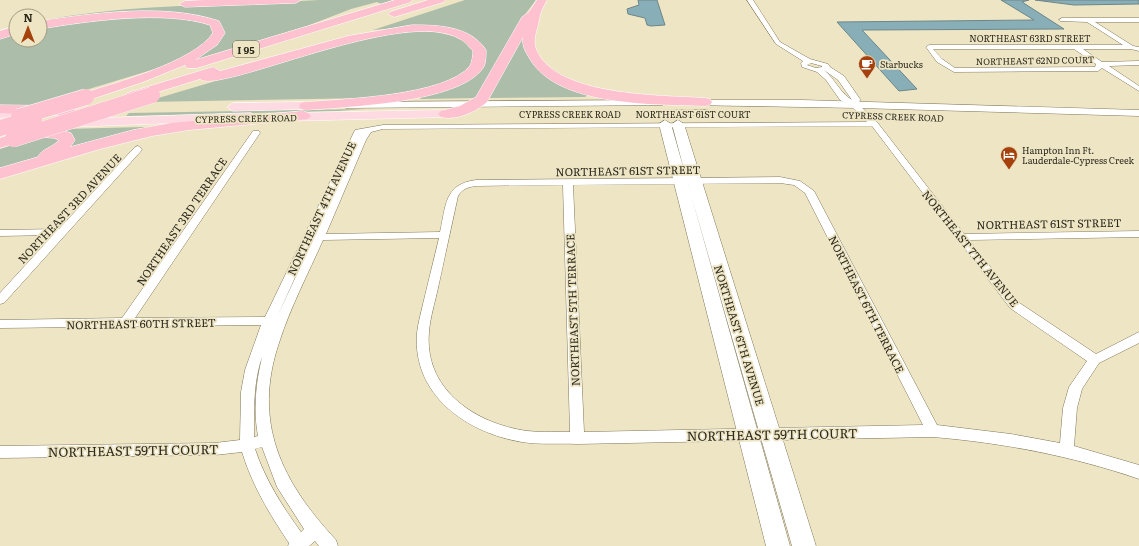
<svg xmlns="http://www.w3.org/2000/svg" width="1139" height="546" viewBox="0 0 1139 546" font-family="Literata,serif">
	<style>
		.green { fill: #acbda9 }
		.water { fill: #88aeb7; stroke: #6c8689 }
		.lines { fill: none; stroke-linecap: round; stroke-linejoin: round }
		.street-casing { stroke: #80785a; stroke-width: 1 }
		.secondary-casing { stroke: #80785a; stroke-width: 1 }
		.primary-casing { stroke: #fff; stroke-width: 1 }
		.highway-casing { stroke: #fff; stroke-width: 1 }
		.street { fill: #fff; fill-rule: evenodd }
		.secondary { fill: #fff; fill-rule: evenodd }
		.primary { fill: #fedae2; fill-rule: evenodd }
		.highway { fill: #fec1cf; fill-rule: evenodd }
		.highway-bridge-casing { stroke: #fff; stroke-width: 17; stroke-linecap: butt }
		.highway-bridge { stroke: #fec1cf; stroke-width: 16 }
		.labels { text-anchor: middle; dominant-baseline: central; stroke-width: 3.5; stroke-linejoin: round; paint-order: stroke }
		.far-street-label { font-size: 9px; fill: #2c291d; stroke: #eee5c5 }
		.far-poi-label { font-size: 9px; fill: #2c291d; stroke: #eee5c5; text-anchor: start }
		.shield { fill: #eee5c5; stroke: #66614f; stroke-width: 1 }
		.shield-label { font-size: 10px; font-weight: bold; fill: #2c291d }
		.street-label { font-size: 11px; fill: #2c291d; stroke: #eee5c5 }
		.near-street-label { font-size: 13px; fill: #2c291d; stroke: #eee5c5 }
	</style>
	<rect width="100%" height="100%" fill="#eee5c5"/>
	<!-- green -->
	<path class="green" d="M319 0H393L381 4 377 2 351 9 307 26 194 60 223 33C224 0 67 19 40 24V21C132 3 226 6 319 0Z
		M465 0H536L520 21 476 98 421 99 418 96 478 70 471 38 408 27 373 30Z
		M176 12C193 14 205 16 215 31L212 37 187 57 155 69 33 106H0V36L16 32V40H40V26Z
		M427 30 462 38 475 49 473 66 458 78 416 93 367 98 145 102 347 42 372 35Z
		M524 30 528 54 590 93 585 97 489 98Z
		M364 109 339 111 126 116 129 113Z
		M144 127 149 128 67 151 73 138 72 135 63 131 64 129Z
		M40 136H50L59 140V144L39 157 0 168V149Z"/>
	<!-- water -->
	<path class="water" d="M638 0H657L665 25 651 26 647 25 645 18 628 14 627 9 639 5Z
		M1001 0H1029L1022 2 1064 29 862 30 917 89 899 91 837 22 1034 20Z
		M1035 0H1139V4L1074 5Z"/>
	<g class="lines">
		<!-- street casing -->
		<g class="street-casing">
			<path id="street" d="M747 0H753L780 42 810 59 828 64 830 67 844 76 860 99 859 105 877 122 964 234 1139 231V237L969 240 1018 302 1096 354 1139 332V343L1099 363 1082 389 1077 408 1074 446 1139 465V479C1072 456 1004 443 933 437L577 444C559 443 540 445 522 442 467 433 412 395 417 333 418 323 421 313 423 304 428 282 434 260 439 238L323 240C308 274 290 308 279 343 252 423 282 482 336 540L338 546H319L315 541 309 546H288L289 543C270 515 252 485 242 452L215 455 0 458V446L215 443 240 440 241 392 245 370 261 325 0 328V320L122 318 253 131H259L260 133 135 318 265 317 355 130 383 125 867 122 852 107 840 100 826 80 817 72 802 67 801 63 803 61 776 44ZM811 63 822 66V67L816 68 807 65ZM824 70 838 80 852 100C840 93 835 79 824 70ZM872 126 1010 308 1087 361 1069 387 1063 408 1060 443 1011 434 937 425 814 191 800 181 780 177 476 180C444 184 446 206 440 232L326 234 366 140 371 132 383 129ZM780 183 794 185 805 193 923 425 584 432 573 185ZM563 185 570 432C554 431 537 433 521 430 472 421 424 388 429 332 430 318 435 302 438 288 445 257 451 227 458 196 462 189 468 187 476 186ZM313 240 277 317 312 240ZM262 357C256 383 253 409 258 436L254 437C254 410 253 383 262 357ZM262 447 277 487 304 529 301 532C282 506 265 479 255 449Z
				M1062 18H1139V22H1095L1133 46 1139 47V51L1131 49H1083L1102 62 1139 61V65L1109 66 1139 86V91L1102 68 1098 71 954 72 937 62 926 47 929 45H1123L1087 22 1060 21 1059 20ZM933 49H1074L1096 64 1095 67 955 68 942 59Z
				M138 146 142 149 141 151 4 303 0 304V293L53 235 0 236V230L59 229 135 147Z"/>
		</g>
		<!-- secondary casing -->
		<g class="secondary-casing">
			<path id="secondary" d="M659 100 665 103 663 105 346 108 340 105 346 102Z
				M690 100H802L1139 110V116L858 108 686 105 684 103Z
				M708 110 714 113 712 115 641 117 635 114 641 111Z
				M665 120 671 124 790 546H766L659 124Z
				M678 120 684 124 816 546H792L687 181 672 124Z"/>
		</g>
		<!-- primary casing -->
		<g class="primary-casing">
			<path id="primary" d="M304 102 310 106 309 109 233 111 227 107 233 103Z
				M34 109 40 113 39 116 0 118V110Z
				M446 110 451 111 452 114 451 117 287 121 280 117 287 113Z
				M251 113 258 117 256 120 69 127 64 126 62 123 64 120 69 119Z"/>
		</g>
		<!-- highway casing -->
		<g class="highway-casing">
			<path id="highway" d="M204 0H301L296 3 185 7 179 4 185 1Z
				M395 0H412L411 2 197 68H187L185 65 143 82 86 101 81 100 79 97 81 94C115 83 194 62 213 33L210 25C164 10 88 21 40 29V21C95 13 165 3 219 21L225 33 217 45 195 60Z
				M428 0H445L444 2 394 17 388 14 390 12Z
				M537 0H547C540 12 541 12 538 25 536 32 533 41 536 49 555 97 662 95 705 98L710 99 712 102 710 105 705 106C656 104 558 107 530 59 525 51 522 46 523 37L487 102C476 112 456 121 441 117L438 114 441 111 460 106 476 97 522 17 529 12Z
				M412 25C439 25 470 26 486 50 486 55 486 64 483 68 459 103 346 107 306 110L301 109 299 106 301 103 306 102C344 99 445 96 470 66 472 62 473 55 473 51 469 47 465 41 460 39 405 5 219 95 200 79L132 100 127 99 125 96 127 93 213 67 220 71 348 36Z
				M16 26V34L0 39V31Z
				M0 105 69 106 74 108 77 111 74 114 69 116 0 113Z
				M303 111 308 113 311 116 308 119 189 130 152 136 100 149 0 179V168L38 157C41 149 54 147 59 140L54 138 22 136 20 133 22 130C38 126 55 128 71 133L75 140 70 147 133 130 171 123Z
				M13 134 19 136 21 139 19 142 0 148V138Z"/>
		</g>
		<!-- street -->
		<use href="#street" class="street"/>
		<!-- secondary -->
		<use href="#secondary" class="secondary"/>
		<!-- primary -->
		<use href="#primary" class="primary"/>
		<!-- highway -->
		<use href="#highway" class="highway"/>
		<!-- highway-bridge casing -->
		<g class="highway-bridge-casing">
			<path id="highway-bridge" d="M19 117 86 97
				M0 128 34 118
				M13 139 152 95"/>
		</g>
		<!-- highway-bridge -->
		<use href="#highway-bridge" class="highway-bridge"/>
	</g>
	<!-- icons -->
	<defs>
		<g id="cafe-pin" transform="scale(0.9)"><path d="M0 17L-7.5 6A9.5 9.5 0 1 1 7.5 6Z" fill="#a5410c" stroke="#eee5c5"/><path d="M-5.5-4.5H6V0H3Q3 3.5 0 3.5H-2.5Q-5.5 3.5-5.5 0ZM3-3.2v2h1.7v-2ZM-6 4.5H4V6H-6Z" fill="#fff"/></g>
		<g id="hotel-pin" transform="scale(0.9)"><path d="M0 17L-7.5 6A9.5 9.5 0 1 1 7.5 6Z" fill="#a5410c" stroke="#eee5c5"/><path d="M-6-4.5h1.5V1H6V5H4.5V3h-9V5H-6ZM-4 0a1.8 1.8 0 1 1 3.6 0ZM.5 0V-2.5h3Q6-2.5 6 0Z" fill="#fff"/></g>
	</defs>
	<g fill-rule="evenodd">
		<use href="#cafe-pin" x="867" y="64"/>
		<use href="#hotel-pin" x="1009" y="155"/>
	</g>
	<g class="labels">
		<!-- far-street labels -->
		<g class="far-street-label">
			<text x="1030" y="38">NORTHEAST 63RD STREET</text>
			<text transform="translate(1035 60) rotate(-1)">NORTHEAST 62ND COURT</text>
			<text x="570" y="114">CYPRESS CREEK ROAD</text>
			<text x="693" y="114">NORTHEAST 61ST COURT</text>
			<text transform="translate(893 116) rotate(2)">CYPRESS CREEK ROAD</text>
			<text transform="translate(246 118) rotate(-1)">CYPRESS CREEK ROAD</text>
		</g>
		<!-- far-poi labels -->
		<g class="far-poi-label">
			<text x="880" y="64">Starbucks</text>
			<text x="1022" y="150">Hampton Inn Ft.<tspan x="1022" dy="10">Lauderdale-Cypress Creek</tspan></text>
		</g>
		<!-- shield labels -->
		<rect class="shield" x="233" y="41" width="26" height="16" rx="3"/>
		<g class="shield-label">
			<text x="246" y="49">I 95</text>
		</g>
		<!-- street labels -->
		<g class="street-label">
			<text transform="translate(628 170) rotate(-1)">NORTHEAST 61ST STREET</text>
			<text transform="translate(69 208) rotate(-47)">NORTHEAST 3RD AVENUE</text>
			<text transform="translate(321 208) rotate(-65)">NORTHEAST 4TH AVENUE</text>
			<text transform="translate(181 221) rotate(-56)">NORTHEAST 3RD TERRACE</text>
			<text transform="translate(1049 223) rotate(-1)">NORTHEAST 61ST STREET</text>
			<text transform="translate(971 248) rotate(51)">NORTHEAST 7TH AVENUE</text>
			<text transform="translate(867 304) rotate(63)">NORTHEAST 6TH TERRACE</text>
			<text transform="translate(572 310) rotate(-92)">NORTHEAST 5TH TERRACE</text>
			<text transform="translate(141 323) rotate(-1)">NORTHEAST 60TH STREET</text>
			<text transform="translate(740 335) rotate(73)">NORTHEAST 6TH AVENUE</text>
		</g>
		<!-- near-street labels -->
		<g class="near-street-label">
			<text transform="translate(772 434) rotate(-1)">NORTHEAST 59TH COURT</text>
			<text transform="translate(133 450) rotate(-1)">NORTHEAST 59TH COURT</text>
		</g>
	</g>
	<!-- north arrow -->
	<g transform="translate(28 28)"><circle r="19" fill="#eee5c5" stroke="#a09a82"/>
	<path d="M0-3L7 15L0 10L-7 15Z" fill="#a5410c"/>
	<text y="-6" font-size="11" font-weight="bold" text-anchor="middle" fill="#2c291d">N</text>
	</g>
</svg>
